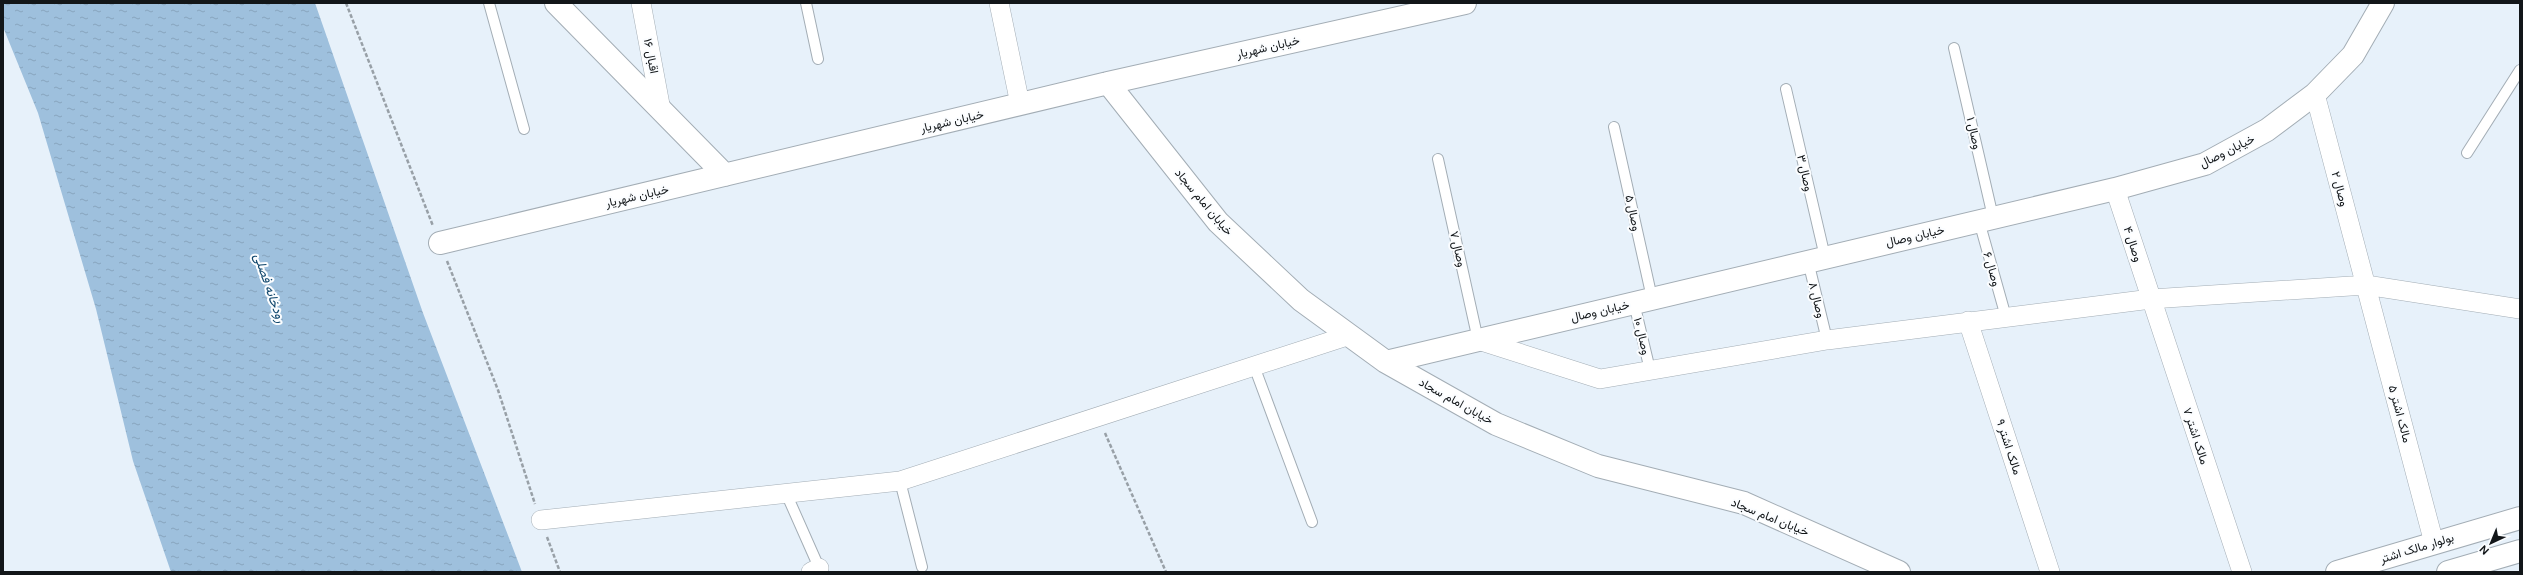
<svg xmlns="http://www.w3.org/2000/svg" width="2523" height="575" viewBox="0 0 2523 575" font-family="'DM Sans',Vazirmatn,sans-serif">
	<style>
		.water { fill: url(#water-ripples) }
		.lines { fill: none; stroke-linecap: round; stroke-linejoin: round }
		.service-casing { stroke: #a3adb5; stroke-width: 12 }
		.minor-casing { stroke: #a3adb5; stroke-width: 20 }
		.tertiary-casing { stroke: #a3adb5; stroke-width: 24 }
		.secondary-casing { stroke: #a3adb5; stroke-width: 24 }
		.path { stroke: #98a0a7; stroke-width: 2.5; stroke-dasharray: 4 2; stroke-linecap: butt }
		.service { stroke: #fff; stroke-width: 10 }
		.minor { stroke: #fff; stroke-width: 19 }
		.tertiary { stroke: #fff; stroke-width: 22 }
		.secondary { stroke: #fff; stroke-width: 22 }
		.labels { text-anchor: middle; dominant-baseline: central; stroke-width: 4; stroke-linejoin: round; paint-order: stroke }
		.street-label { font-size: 12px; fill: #121619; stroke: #fbfdff }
		.water-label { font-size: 13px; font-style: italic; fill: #0f466c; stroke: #fbfdff }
	</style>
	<defs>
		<pattern id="water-ripples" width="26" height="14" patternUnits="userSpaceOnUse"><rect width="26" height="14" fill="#9ec0dd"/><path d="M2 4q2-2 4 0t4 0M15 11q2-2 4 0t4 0" fill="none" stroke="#87a4bd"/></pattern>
	</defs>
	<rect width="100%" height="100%" fill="#e7f1fa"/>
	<!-- water -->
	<path class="water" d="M3 3H315L423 313 522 572H171L133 461 96 309 38 113 3 27Z"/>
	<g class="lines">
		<!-- service casing -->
		<g class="service-casing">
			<path id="service" d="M489 3 524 129
				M806 3 818 59
				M1954 48 1993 217
				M1786 89 1825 257
				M1614 127 1652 298
				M2467 153 2520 70
				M1438 159 1478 340
				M1979 221 2006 317
				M1808 261 1827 340
				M1634 303 1650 370
				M1254 366 1312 522
				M900 481 922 567
				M786 493 821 572"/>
		</g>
		<!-- minor casing -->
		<g class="minor-casing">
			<path id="minor" d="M641 3 661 110
				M999 3 1020 104
				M2315 94 2434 543
				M2115 189 2242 572
				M1968 321 2050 572
				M1478 340 1600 379 1827 340 2151 299 2366 285 2520 309
				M541 520 900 481 1350 335
				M811 572 819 568"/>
		</g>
		<!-- tertiary casing -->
		<g class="tertiary-casing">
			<path id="tertiary" d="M556 3 725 175
				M1108 83 1218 222 1301 300 1386 362 1496 424 1598 466 1744 503 1899 572
				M440 243 1108 83 1465 3
				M1386 362 2115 189 2205 164 2267 130 2315 94 2353 55 2383 3"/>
		</g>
		<!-- secondary casing -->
		<g class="secondary-casing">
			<path id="secondary" d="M2337 572 2520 518
				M2448 572 2520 551"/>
		</g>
		<!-- path -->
		<path class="path" d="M346 3 433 226
			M447 261 498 390 535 504
			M1105 433 1166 572
			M547 537 560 572"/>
		<!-- service -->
		<use href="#service" class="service"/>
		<!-- minor -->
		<use href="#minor" class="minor"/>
		<!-- tertiary -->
		<use href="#tertiary" class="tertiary"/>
		<!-- secondary -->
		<use href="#secondary" class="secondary"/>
	</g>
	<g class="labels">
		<!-- street labels -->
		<g class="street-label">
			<text transform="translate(1268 47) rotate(-13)">خیابان شهریار</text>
			<text transform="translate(651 56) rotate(79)">اقبال ۱۶</text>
			<text transform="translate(952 121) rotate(-13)">خیابان شهریار</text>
			<text transform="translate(1974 133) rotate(77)">وصال ۱</text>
			<text transform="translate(2227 151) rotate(-26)">خیابان وصال</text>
			<text transform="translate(1805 173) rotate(77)">وصال ۳</text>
			<text transform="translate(2340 189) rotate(75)">وصال ۲</text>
			<text transform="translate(637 196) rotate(-13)">خیابان شهریار</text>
			<text transform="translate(1204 202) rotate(50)">خیابان امام سجاد</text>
			<text transform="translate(1633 213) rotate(78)">وصال ۵</text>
			<text transform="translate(1915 236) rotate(-13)">خیابان وصال</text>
			<text transform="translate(2133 244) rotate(72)">وصال ۴</text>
			<text transform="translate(1458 249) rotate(77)">وصال ۷</text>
			<text transform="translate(1992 269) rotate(74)">وصال ۶</text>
			<text transform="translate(1817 300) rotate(76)">وصال ۸</text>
			<text transform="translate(1600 311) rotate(-13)">خیابان وصال</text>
			<text transform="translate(1642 336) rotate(77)">وصال ۱۰</text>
			<text transform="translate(1456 401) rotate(29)">خیابان امام سجاد</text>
			<text transform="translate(2400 414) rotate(75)">مالک اشتر ۵</text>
			<text transform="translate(2196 436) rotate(72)">مالک اشتر ۷</text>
			<text transform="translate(2009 447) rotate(72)">مالک اشتر ۹</text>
			<text transform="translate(1770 517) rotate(22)">خیابان امام سجاد</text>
			<text transform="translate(2417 548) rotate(-17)">بولوار مالک اشتر</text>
		</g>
		<!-- water labels -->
		<g class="water-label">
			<text transform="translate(270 288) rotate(71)">رودخانه فصلی</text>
		</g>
	</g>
	<!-- border -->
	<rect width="2523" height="575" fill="none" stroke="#121619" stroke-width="8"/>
	<!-- north arrow -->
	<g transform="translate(2491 543) rotate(224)" stroke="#fbfdff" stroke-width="3" paint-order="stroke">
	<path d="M0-3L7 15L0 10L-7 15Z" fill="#121619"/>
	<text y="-6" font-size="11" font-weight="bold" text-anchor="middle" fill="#121619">N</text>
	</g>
</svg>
